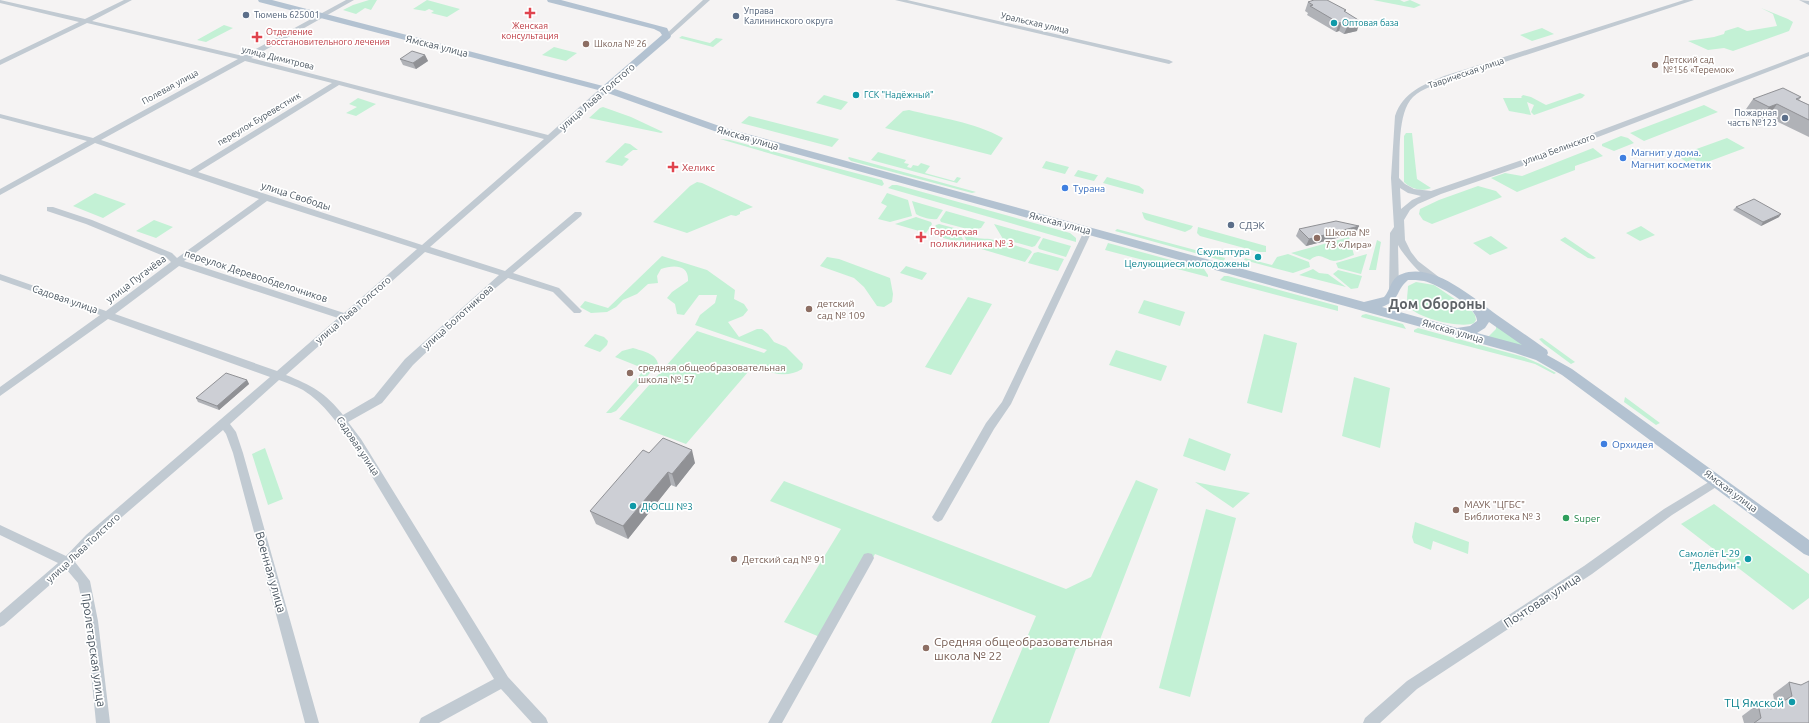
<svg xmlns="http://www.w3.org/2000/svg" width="1809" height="723" viewBox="0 0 1809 723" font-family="Ubuntu,sans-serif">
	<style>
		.green { fill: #c3f1d5 }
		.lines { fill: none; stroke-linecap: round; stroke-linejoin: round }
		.minor { fill: #c1cad2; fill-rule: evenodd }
		.major { fill: #b3c2d1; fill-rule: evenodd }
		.wall { fill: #b0b2b7 }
		.shaded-wall { fill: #909195 }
		.building { fill: #cdcfd5; stroke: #909195 }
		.health-dot { fill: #e0444e; stroke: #fff; stroke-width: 1.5 }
		.service-dot { fill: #5c6f8a; stroke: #fff; stroke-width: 1.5 }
		.culture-dot { fill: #0f9aa8; stroke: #fff; stroke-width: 1.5 }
		.education-dot { fill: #8d6e63; stroke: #fff; stroke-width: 1.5 }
		.shop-dot { fill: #3f7fe0; stroke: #fff; stroke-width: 1.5 }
		.leisure-dot { fill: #2e9e5b; stroke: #fff; stroke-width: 1.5 }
		.labels { text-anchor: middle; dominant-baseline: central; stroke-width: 3.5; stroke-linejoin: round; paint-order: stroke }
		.far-service-label { font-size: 9px; fill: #4e5e75; stroke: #fff; text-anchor: start }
		.far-street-label { font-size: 9px; fill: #4a5661; stroke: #fff }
		.far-culture-label { font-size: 9px; fill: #0d838f; stroke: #fff; text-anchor: start }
		.far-health-label { font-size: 9px; fill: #be3a42; stroke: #fff }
		.far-education-label { font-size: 9px; fill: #785e54; stroke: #fff; text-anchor: start }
		.street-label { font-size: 10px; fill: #4a5661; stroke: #fff }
		.shop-label { font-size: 10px; fill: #366cbe; stroke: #fff; text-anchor: start }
		.health-label { font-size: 10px; fill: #be3a42; stroke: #fff; text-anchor: start }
		.service-label { font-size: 10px; fill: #4e5e75; stroke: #fff; text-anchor: start }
		.education-label { font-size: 10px; fill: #785e54; stroke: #fff; text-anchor: start }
		.culture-label { font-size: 10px; fill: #0d838f; stroke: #fff; text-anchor: end }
		.leisure-label { font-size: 10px; fill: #27864d; stroke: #fff; text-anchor: start }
		.near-street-label { font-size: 12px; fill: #4a5661; stroke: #fff }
		.near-education-label { font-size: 12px; fill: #785e54; stroke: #fff; text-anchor: start }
		.near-culture-label { font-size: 12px; fill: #0d838f; stroke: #fff; text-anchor: end }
		.district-label { font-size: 14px; font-weight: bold; fill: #5f6368; stroke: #fff }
	</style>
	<rect width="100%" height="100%" fill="#f5f3f3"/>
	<!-- green -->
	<path class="green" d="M369 0H377L371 10 365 8 356 14 343 10 353 5Z
		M427 0 460 9 447 17 431 13 434 11 429 9 425 11 413 9Z
		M1373 0H1400L1404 2 1410 0 1421 5 1414 8Z
		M1761 8 1788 19 1793 22 1789 31 1733 51 1724 48 1708 50 1688 41 1714 37 1724 34 1725 31 1738 27 1747 31 1777 26 1773 14Z
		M224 25 233 28 206 42 197 40Z
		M1542 28 1554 34 1532 41 1520 35Z
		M682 36 710 43 716 38 723 39 713 47 679 38Z
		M554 47 577 53 566 61 542 55Z
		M1580 93 1585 95 1582 98 1534 115 1531 112 1534 105 1527 102 1531 115 1509 111 1503 98H1522L1521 97 1523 95 1531 97 1546 105Z
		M824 95 848 102 841 110 816 103Z
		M358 98 376 104 356 116 346 113 357 107 349 104Z
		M1704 105 1718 112 1644 141 1630 133Z
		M603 107 631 117 663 132 661 133 589 118 600 108Z
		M909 110C940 118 974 122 1003 138L991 155 885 128 903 111Z
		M749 116 839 139 832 147 741 123Z
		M1406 133H1412L1417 179 1431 188C1422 192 1411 189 1404 182V136Z
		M1621 136 1628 138 1634 143 1614 151 1602 146V144Z
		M1727 138 1745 148 1702 164 1693 159 1687 162 1677 156Z
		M720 139 730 140 882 180 884 184 882 186Z
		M625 143 630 144 638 150H633L624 157 629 159 622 166 605 162Z
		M1593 148 1603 156 1575 166V170L1517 192 1491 178 1505 173 1522 176Z
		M878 152 906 160 904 163 909 164 907 167 911 168 913 165 918 166 921 163 930 166 925 173 954 181 957 177 961 178 957 183 871 160Z
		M849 157 976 192 972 193 851 161 848 158Z
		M1046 161 1069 167 1065 174 1042 168Z
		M1078 170 1097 175H1098L1094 181 1074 176Z
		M1107 177 1139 186 1144 190 1143 194 1103 183Z
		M697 182 702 183 753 207 740 212V214L736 216 731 215 687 233 653 222 690 186Z
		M892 185H897L1070 233 1076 238V242L888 188Z
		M1478 186 1496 191 1502 197 1432 224 1423 220 1419 214 1420 209 1439 200Z
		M95 193 126 204 103 218 73 206Z
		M887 193 908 200 912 216 890 222 878 219 887 206 881 203Z
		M912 201 943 210 937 219C930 220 921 217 916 214Z
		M946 211 985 222 981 228 971 230 941 222 940 220Z
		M1142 212 1193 226 1191 229 1185 232 1146 220 1144 218Z
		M916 217 931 222 932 224 926 233 895 224Z
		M154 220 173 227 156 238 136 231Z
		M939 224 958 229 965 244 929 234 936 225Z
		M994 224 1041 237 1035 246 1032 247 1003 239Z
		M1641 226 1655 235 1640 241 1626 233Z
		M1198 227 1266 246V252H1259L1200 236 1197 233Z
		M1117 229 1225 258 1224 261 1115 231Z
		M962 231 970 233 972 237C981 240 988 237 996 241L974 247 969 246Z
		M1491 236 1508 248 1490 255 1473 243Z
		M1349 237 1354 255C1348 257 1340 261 1334 261 1325 260 1320 251 1310 260L1291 253Z
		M1565 237 1596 258 1593 259 1588 258 1560 240Z
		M1043 238 1071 246 1066 257 1039 249 1038 247Z
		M1377 240 1381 242 1376 270H1369Z
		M1001 241 1030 250 1032 252 1025 262 978 248Z
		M1108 243 1204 269 1208 275V277L1105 250Z
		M1038 252 1064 259 1058 271 1028 263 1034 253Z
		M1288 254 1309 262 1310 267 1293 273 1244 260 1245 258 1272 265 1277 257Z
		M1367 254 1361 274 1338 268 1336 263Z
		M662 256 707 270 735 290 734 299 744 304 748 310 743 316 728 322 739 337 757 329H762L768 334 774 342 786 347 803 364 802 369C786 379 769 373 754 365L686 444 619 419 697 331 764 353 767 350 695 325 700 315 715 303 717 295H699L684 315 677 314 675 304 667 298 672 292 688 281C689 264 673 265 661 269L657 276 658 283 648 284 637 294 623 300 616 307 607 312 591 313 580 307 585 301 608 308Z
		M827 257 839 259 890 278 893 294 892 302 884 307 877 306 864 287 854 278 820 266Z
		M906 266 927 273 922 280 900 273Z
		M1313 269 1319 273 1328 274 1346 287 1299 275Z
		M1338 270 1362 276 1358 288 1351 289 1333 274Z
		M1224 276H1228L1338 306V311L1220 280Z
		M1416 282 1434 285 1471 310 1475 315 1476 320 1474 323C1462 329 1414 318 1408 305 1406 299 1408 292 1408 286Z
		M968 297 992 304 951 375 925 367Z
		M1144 300 1185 312 1180 326 1138 313Z
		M1366 314 1403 324 1406 329 1361 317 1362 315Z
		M1496 324 1543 356 1488 337 1496 329Z
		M1418 328 1524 357 1540 364 1556 373 1554 374 1535 364 1414 332V330Z
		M595 334 604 337 608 341 607 345 600 352 584 346Z
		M1264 334 1297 343 1282 413 1247 403Z
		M1542 338 1575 362 1571 364 1544 344 1539 339Z
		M633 348C642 351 656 353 658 364L616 411 611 413H606L645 369 615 357 622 351Z
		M1116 350 1167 366 1161 381 1109 365Z
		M1354 377 1390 388 1380 448 1342 436Z
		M1625 397 1660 423 1656 425 1624 402Z
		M1189 438 1231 454 1225 471 1183 456Z
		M265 448 283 499 268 505 252 454Z
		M1136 480 1158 489 1099 642 1076 649 1049 723H991L1036 616 875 554 827 640 784 622 841 529 770 501 784 481 1066 589 1091 577Z
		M1195 482 1250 493 1233 508Z
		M1714 504 1809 574V598L1793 610 1681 524Z
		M1206 509 1236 518 1190 697 1159 688Z
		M1415 522 1469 542 1468 554 1433 541 1431 550 1414 543 1412 537Z"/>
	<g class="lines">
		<!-- minor -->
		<path class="minor" d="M0 0 85 19 124 0H132L92 21 243 56 346 0H354L251 58 548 135 602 87H608V91L430 247 505 271 575 212H581L582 214 581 216 513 273 559 288 582 311 580 313H574L553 292 508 278 482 299 413 365 382 403 348 422 361 439 508 677 546 718 548 723H532L501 689 439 723H419L421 718 494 679 353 445C339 425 324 403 303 390 296 386 287 383 279 380L230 424 236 432 243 453 319 723H305L233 453 226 434 223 430 94 541 75 562 90 581 98 621 110 723H96L86 621 78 583 67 570 4 625 0 627V613L58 563 0 535V525L66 556 86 535 270 377 108 319 0 396V387L100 315 0 280V274L106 311 171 262 166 257 86 224 47 211V207H53L92 220 172 253 177 258 259 199 95 143 0 195V189L87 141 0 118V114L93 138 238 59 87 23 0 65V60L79 22 0 3ZM245 61 332 83 190 170 101 140ZM339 85 544 139 422 245 198 172ZM267 201 417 249 344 313 184 261ZM425 252 499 275 405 359 374 397 343 415C326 393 311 385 286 375ZM179 266 338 318 277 371 115 314Z
			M703 0H710L669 37H665V35Z
			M895 0H907L1169 60 1173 62 1169 64Z
			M1684 0H1694L1450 80C1437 84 1423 88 1413 97 1397 112 1400 156 1399 178L1405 184 1414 189 1431 191 1519 161 1809 52V56L1525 165 1441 194 1418 204 1410 210 1404 220 1405 240 1411 252 1418 261 1444 281 1442 283C1429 287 1404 256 1398 245L1399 290 1394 293 1391 292 1389 290 1390 233 1394 227 1391 178 1395 116C1403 92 1423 85 1444 76ZM1400 188 1408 193 1421 196 1412 200 1401 209Z
			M1799 0 1809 1V5Z
			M1088 228 1092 231 1011 404 994 429 942 520 938 522 934 520 932 517 934 514 986 423 1002 402 1084 231Z
			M1717 477 1721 478 1723 481 1721 484 1672 515 1592 574 1417 689 1380 723H1363L1365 718 1407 681 1584 566 1664 509Z
			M868 553 872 554 874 558 872 562 782 723H768L864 554Z"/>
		<!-- major -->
		<path class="major" d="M258 0H272L603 86 662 35 660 32 654 29 548 2 547 0H561L667 28 671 36 670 38 612 88 725 128 1364 302 1384 297C1391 290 1390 278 1402 274 1433 262 1473 298 1497 315 1513 326 1530 338 1547 350L1548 353 1547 355 1572 369 1809 540V556L1804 554 1562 375 1536 360 1515 353 717 132 602 91 259 2ZM1408 280C1412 280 1419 280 1424 281 1437 284 1478 307 1477 321L1470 326 1457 328 1382 307C1402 299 1394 292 1408 280ZM1489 322 1522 345 1477 333 1485 328Z"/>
	</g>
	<!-- wall -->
	<path class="wall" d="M1308 2 1346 10 1345 12 1357 31 1344 34 1339 31 1336 32 1307 15 1308 13 1305 11Z
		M425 55 428 61 416 69 403 65 400 59Z
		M1801 97 1799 100 1809 105V137L1768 117 1760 120 1744 112 1753 99Z
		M1736 207 1779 217 1761 226 1733 210Z
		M1299 229 1356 233 1306 246 1296 236Z
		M247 380 249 384 219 410 198 402 196 398Z
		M649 453 695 463 676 487 671 485 628 539 596 524 590 511Z
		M1789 682 1801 685 1809 723H1744L1742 716 1758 704 1771 709 1775 706 1773 694Z"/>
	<!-- shaded-wall -->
	<path class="shaded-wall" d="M1360 21 1357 31 1344 34 1348 25Z
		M1342 22 1339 31 1336 32 1339 23Z
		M425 55 428 61 416 69 413 63Z
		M1777 104 1768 117 1760 120 1769 107Z
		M1781 214 1779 217 1761 226 1763 222Z
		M1359 226 1356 233 1306 246 1309 239Z
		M247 380 249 384 219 410 217 406Z
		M692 450 695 463 676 487 672 474Z
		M668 472 671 485 628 539 623 526Z"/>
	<!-- building -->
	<path class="building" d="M1314 0H1327L1346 10 1344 11 1360 21 1348 25 1342 22 1339 23 1310 6 1313 5 1308 2Z
		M412 51 425 55 413 63 400 59Z
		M1783 88 1801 97 1796 99 1809 105V120L1777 104 1769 107 1753 99Z
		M1754 199 1781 214 1763 222 1736 207Z
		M1336 221 1359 226 1309 239 1299 229Z
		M226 373 247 380 217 406 196 398Z
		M663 438 692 450 672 474 668 472 623 526 590 511 643 450 649 453Z
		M1809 681V723H1754L1761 718 1758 704 1771 709 1792 696 1789 682 1801 685Z"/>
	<!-- markers -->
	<g class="health-dot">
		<path d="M528 7h4v4h4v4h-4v4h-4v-4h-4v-4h4z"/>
		<path d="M255 31h4v4h4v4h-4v4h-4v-4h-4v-4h4z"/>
		<path d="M671 161h4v4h4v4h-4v4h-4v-4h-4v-4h4z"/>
		<path d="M919 231h4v4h4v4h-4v4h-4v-4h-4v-4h4z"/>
	</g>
	<g class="service-dot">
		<circle cx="246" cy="15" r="4"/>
		<circle cx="736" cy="16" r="4"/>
		<circle cx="1785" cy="118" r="4"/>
		<circle cx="1231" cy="225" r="4"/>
	</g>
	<g class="culture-dot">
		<circle cx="1334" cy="23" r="4"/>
		<circle cx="856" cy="95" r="4"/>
		<circle cx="1258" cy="257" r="4"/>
		<circle cx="633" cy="506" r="4"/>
		<circle cx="1748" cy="559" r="4"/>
		<circle cx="1792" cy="702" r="4"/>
	</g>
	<g class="education-dot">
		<circle cx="586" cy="44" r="4"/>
		<circle cx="1655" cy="65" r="4"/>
		<circle cx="1317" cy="238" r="4"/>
		<circle cx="809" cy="309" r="4"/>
		<circle cx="630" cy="373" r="4"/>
		<circle cx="1456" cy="510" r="4"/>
		<circle cx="734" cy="559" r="4"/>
		<circle cx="926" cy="648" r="4"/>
	</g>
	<g class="shop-dot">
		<circle cx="1623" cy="158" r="4"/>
		<circle cx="1065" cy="188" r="4"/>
		<circle cx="1604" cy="444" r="4"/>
	</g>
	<circle class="leisure-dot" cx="1566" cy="518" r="4"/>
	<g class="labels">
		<!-- far-service labels -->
		<g class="far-service-label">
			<text x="744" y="11">Управа<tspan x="744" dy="10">Калининского округа</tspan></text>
			<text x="254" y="15">Тюмень 625001</text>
			<text x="1777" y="113" text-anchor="end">Пожарная<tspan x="1777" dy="10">часть №123</tspan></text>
		</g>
		<!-- far-street labels -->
		<g class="far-street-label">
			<text transform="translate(1035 23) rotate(13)">Уральская улица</text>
			<text transform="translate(278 58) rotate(14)">улица Димитрова</text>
			<text transform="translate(1466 73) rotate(-19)">Таврическая улица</text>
			<text transform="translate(170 87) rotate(-29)">Полевая улица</text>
			<text transform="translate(259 119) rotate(-31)">переулок Буревестник</text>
			<text transform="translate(1559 149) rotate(-20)">улица Белинского</text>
		</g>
		<!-- far-culture labels -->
		<g class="far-culture-label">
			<text x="1342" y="23">Оптовая база</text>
			<text x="864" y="95">ГСК "Надёжный"</text>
		</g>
		<!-- far-health labels -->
		<g class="far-health-label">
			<text x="530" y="26">Женская<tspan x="530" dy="10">консультация</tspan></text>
			<text x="266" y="32" text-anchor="start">Отделение<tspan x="266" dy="10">восстановительного лечения</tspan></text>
		</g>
		<!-- far-education labels -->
		<g class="far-education-label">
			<text x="594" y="44">Школа № 26</text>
			<text x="1663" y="60">Детский сад<tspan x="1663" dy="10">№156 «Теремок»</tspan></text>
		</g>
		<!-- street labels -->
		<g class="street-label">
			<text transform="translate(437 46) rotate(14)">Ямская улица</text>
			<text transform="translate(597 97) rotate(-41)">улица Льва Толстого</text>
			<text transform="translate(748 138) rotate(16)">Ямская улица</text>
			<text transform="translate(296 196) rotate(18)">улица Свободы</text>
			<text transform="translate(1060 223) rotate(15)">Ямская улица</text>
			<text transform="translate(256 276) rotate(18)">переулок Деревообделочников</text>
			<text transform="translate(136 279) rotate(-37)">улица Пугачёва</text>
			<text transform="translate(65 299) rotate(19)">Садовая улица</text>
			<text transform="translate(353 310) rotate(-41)">улица Льва Толстого</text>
			<text transform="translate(458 317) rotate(-42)">улица Болотникова</text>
			<text transform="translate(1453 331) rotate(16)">Ямская улица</text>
			<text transform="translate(358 446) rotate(56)">Садовая улица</text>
			<text transform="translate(1731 491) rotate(37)">Ямская улица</text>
			<text transform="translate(83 548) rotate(-43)">улица Льва Толстого</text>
		</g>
		<!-- shop labels -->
		<g class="shop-label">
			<text x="1631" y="152">Магнит у дома.<tspan x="1631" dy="12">Магнит косметик</tspan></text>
			<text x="1073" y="188">Турана</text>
			<text x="1612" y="444">Орхидея</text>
		</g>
		<!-- health labels -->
		<g class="health-label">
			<text x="682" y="167">Хеликс</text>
			<text x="930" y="231">Городская<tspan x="930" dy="12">поликлиника № 3</tspan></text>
		</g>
		<!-- service labels -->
		<g class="service-label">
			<text x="1239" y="225">СДЭК</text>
		</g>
		<!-- education labels -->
		<g class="education-label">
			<text x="1325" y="232">Школа №<tspan x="1325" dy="12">73 «Лира»</tspan></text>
			<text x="817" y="303">детский<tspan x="817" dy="12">сад № 109</tspan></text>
			<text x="638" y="367">средняя общеобразовательная<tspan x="638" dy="12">школа № 57</tspan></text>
			<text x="1464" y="504">МАУК "ЦГБС"<tspan x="1464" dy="12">Библиотека № 3</tspan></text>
			<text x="742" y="559">Детский сад № 91</text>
		</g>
		<!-- culture labels -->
		<g class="culture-label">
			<text x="1250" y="251">Скульптура<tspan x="1250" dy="12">Целующиеся молодожены</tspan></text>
			<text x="641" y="506" text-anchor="start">ДЮСШ №3</text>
			<text x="1740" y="553">Самолёт L-29<tspan x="1740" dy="12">"Дельфин"</tspan></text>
		</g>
		<!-- leisure labels -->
		<g class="leisure-label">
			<text x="1574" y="518">Super</text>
		</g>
		<!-- near-street labels -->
		<g class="near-street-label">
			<text transform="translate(271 572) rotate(74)">Военная улица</text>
			<text transform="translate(1542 600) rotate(-33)">Почтовая улица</text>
			<text transform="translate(94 650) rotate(82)">Пролетарская улица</text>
		</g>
		<!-- near-education labels -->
		<g class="near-education-label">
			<text x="934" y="641">Средняя общеобразовательная<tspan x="934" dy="14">школа № 22</tspan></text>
		</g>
		<!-- near-culture labels -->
		<g class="near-culture-label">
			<text x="1784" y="702">ТЦ Ямской</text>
		</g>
		<!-- district labels -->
		<g class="district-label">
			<text x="1437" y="304">Дом Обороны</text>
		</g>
	</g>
</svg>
